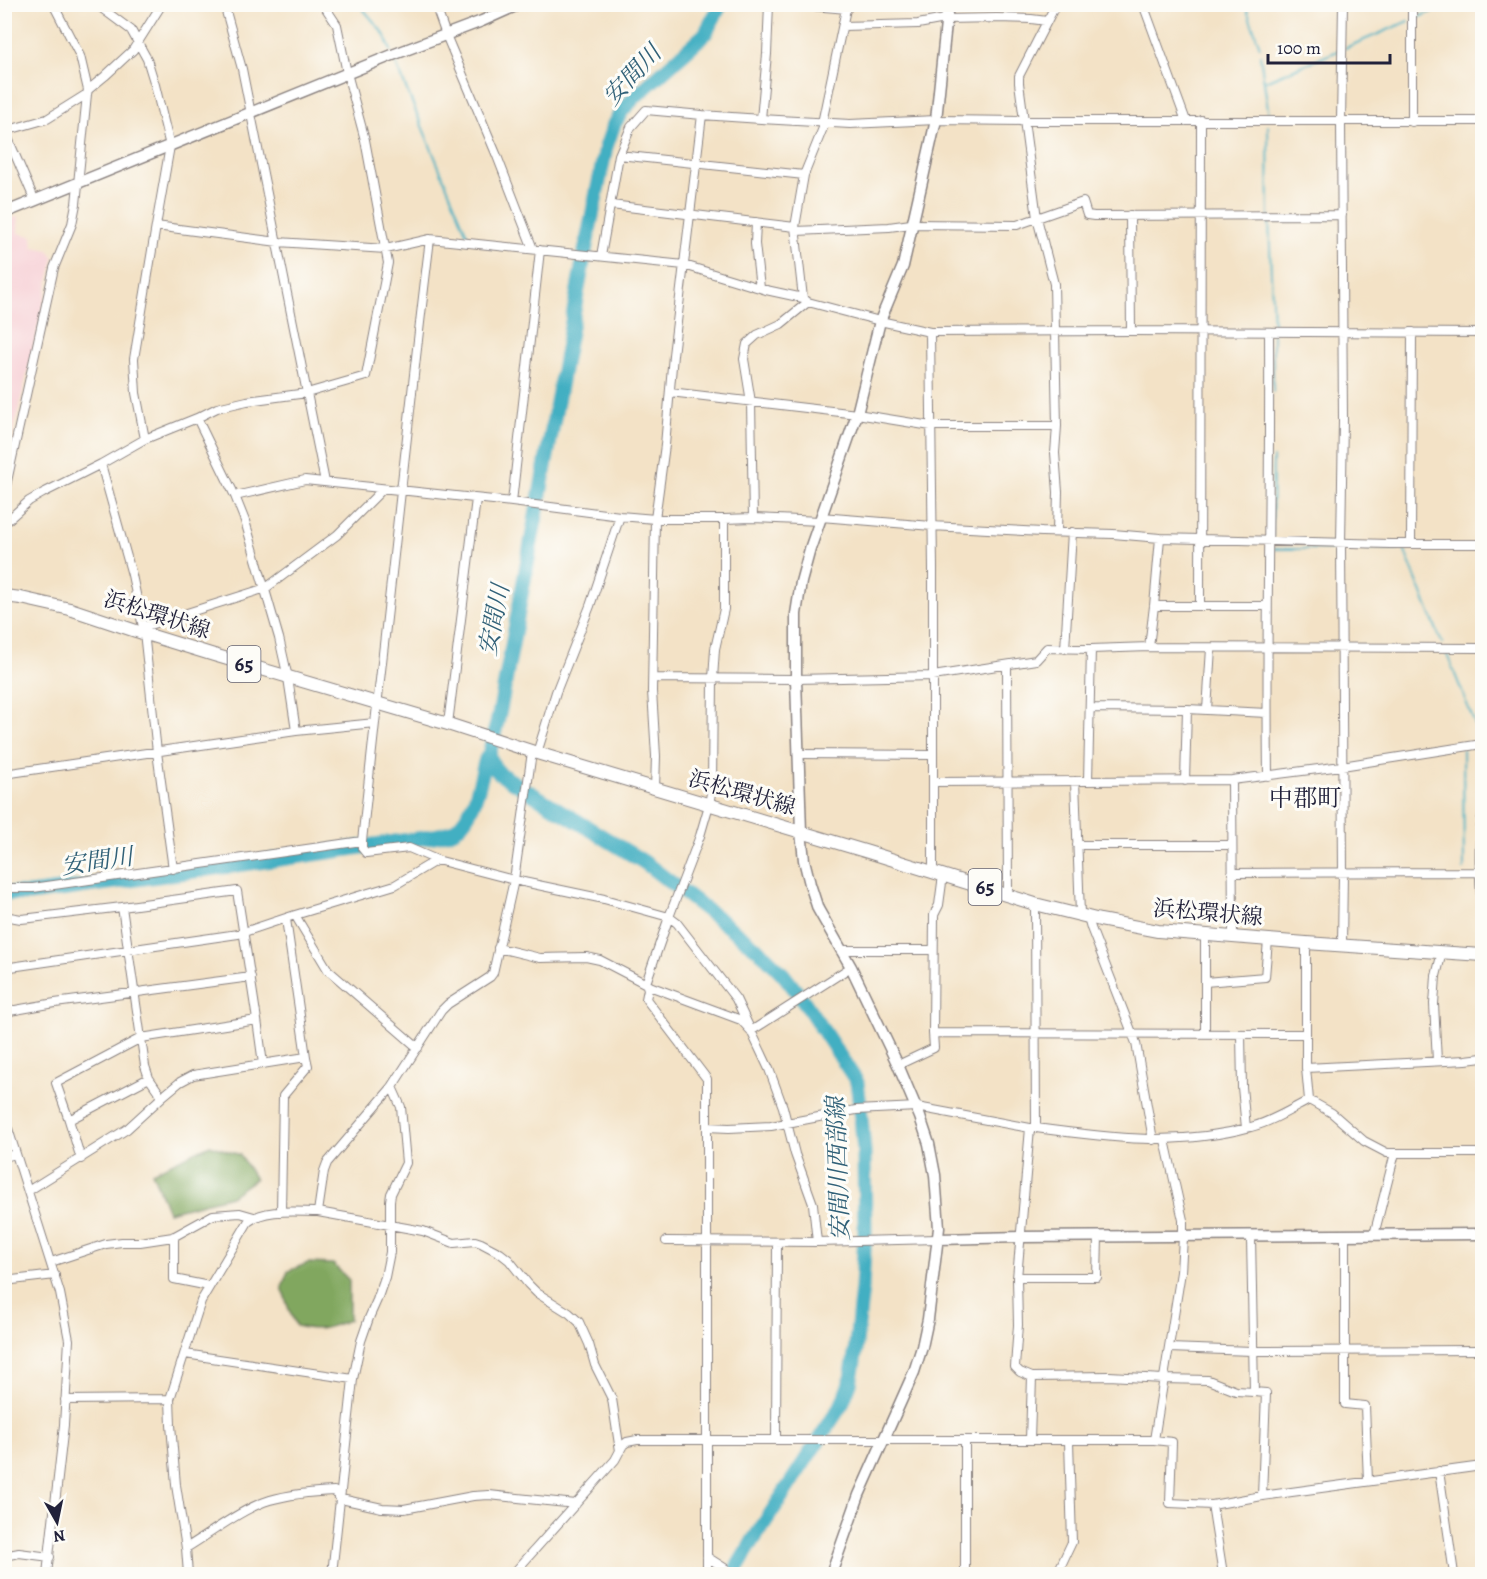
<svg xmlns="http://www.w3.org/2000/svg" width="1487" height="1579" viewBox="0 0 1487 1579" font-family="Alegreya,'Noto Serif JP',serif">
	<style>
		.built { fill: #f7cfd5 }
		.forest { fill: #81a75e; stroke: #52644c; stroke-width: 1.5 }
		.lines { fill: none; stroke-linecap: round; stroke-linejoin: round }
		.stream { stroke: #43afc2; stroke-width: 2 }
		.river { stroke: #43afc2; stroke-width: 15 }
		.street-casing { stroke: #8a8280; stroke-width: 10 }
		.secondary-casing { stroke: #8a8280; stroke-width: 13 }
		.primary-casing { stroke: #8a8280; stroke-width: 14 }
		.street { stroke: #fff; stroke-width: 8 }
		.secondary { stroke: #fff; stroke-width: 10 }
		.primary { stroke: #fff; stroke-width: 12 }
		.labels { text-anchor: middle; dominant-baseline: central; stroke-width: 6; stroke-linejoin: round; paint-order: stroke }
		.shield { fill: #fdfcf7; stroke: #646373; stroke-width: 1.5 }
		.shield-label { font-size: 21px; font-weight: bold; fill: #22223b }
		.street-label { font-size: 22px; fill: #22223b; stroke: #fdfcf7 }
		.water-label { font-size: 24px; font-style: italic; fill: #316178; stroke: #fdfcf7 }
		.neighbourhood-label { font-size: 24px; fill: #22223b; stroke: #fdfcf7 }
	</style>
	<rect width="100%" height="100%" fill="#fdfcf7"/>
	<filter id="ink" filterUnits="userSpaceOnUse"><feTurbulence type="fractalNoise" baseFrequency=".0167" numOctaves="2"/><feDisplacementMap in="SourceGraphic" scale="12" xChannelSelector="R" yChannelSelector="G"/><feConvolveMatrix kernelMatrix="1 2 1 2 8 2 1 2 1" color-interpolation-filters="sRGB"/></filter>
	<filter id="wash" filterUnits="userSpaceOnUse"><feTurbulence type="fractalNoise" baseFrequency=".008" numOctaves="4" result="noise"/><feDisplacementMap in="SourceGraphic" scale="24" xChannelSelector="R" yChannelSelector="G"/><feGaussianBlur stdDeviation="1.35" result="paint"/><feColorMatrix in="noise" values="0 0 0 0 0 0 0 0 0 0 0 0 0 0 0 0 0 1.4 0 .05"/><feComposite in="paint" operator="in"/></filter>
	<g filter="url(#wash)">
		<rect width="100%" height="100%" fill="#f3e2c6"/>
		<!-- built -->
		<path class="built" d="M19 216 18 233 32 236 33 247 49 250 54 258 8 455H5V221Z"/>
		<!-- forest -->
		<path class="forest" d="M210 1145 240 1155 255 1179 231 1196 168 1212 152 1172Z
			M308 1263 333 1264 349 1280V1320C328 1328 320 1332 296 1326L288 1307 282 1287 288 1271Z"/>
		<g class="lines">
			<!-- stream -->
			<path class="stream" d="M359 4 384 34 391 51
				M1245 4 1260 47
				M1414 19 1450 4
				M1345 48 1409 21
				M1260 55 1269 116
				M394 59 469 239
				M1265 81 1340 50
				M1268 126 1269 219 1273 328
				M1273 392V335
				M1272 536 1273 458
				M1273 549H1338
				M1347 549H1404L1442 643
				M1446 652 1481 739
				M1463 750 1464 869"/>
			<!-- river -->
			<path class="river" d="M489 755 494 767 500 774 644 862 760 951 783 974 803 1000 857 1082 860 1106 864 1151 865 1232 862 1288 854 1362 850 1383 842 1404 754 1539 733 1574
				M4 893 29 894 60 890C167 874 274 861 381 844 396 841 446 837 456 829 476 813 479 782 486 759L489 755 500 710 586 246 606 147 614 124 622 111 636 96 705 34 721 4"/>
		</g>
	</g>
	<g filter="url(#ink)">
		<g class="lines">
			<!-- street casing -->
			<g class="street-casing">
				<path id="street" d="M224 4 242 69 307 393 366 376 388 263 365 140 347 73 337 25 323 4
					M435 4 446 35 497 156 533 249
					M769 4 767 54 761 119 850 124 936 120 1024 121H1482
					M790 4 847 9
					M1056 4 1019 76V83L1037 218 1054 284 1057 426 1055 453 1058 492 1057 532
					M1143 4 1186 121
					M843 26 918 24 945 19 997 18 1031 19 1047 21
					M88 90 105 76 133 50 162 4
					M1412 122V4
					M822 123 847 4
					M4 129 35 201
					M5 131 47 119 87 94
					M619 155 804 175
					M611 205 795 227
					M1130 215 1131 331
					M756 222 755 244 760 288
					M156 226 134 359 136 393 145 439 197 418 235 496
					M796 231 889 227 911 224 1017 225 1083 202 1087 215 1094 216 1342 215
					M430 239 684 265 766 290 803 298 808 302 880 321 930 332 1131 331 1482 333
					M601 256 619 155 631 127 646 110 702 115 761 119
					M803 298 795 227 804 175 825 123
					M930 332 933 568V782
					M670 392 857 414 931 426H1057
					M197 418 217 408 247 401 307 393 325 482
					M101 464 132 575 144 632 157 752 173 869
					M4 495 54 268 72 224 76 204 87 94 88 90 80 56 53 4
					M512 502 540 250
					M821 517 932 526 1042 532 1113 534 1160 538 1390 544H1482
					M753 518 751 402 744 359 747 344 757 335 781 324 808 302
					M4 520H8L29 501 43 493 101 464 145 439
					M820 521 753 518 724 519V609L715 649 713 679 712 787 709 805 700 836 669 917 646 983 648 989 646 999 707 1079V1127L729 1128 771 1126 856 1110 917 1107 1030 1128H1036C1109 1138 1178 1147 1251 1127 1271 1122 1290 1110 1309 1100L1332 1113 1364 1141 1387 1153H1482
					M1411 544 1412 332
					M1154 606H1200L1201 120
					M1200 606H1267
					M143 627 266 588 337 535 383 489
					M1149 647 1154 606 1160 538
					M1065 649 1072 532
					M1007 665 1008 895
					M653 678 796 679 933 676 1036 660 1047 648 1091 649 1149 647 1482 648
					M1090 708 1187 709 1267 713
					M1207 710 1211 648
					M375 723 362 841V848L366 853 409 848 437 860 514 880 604 899 669 917 677 923 736 999 769 1069 783 1107 795 1154 813 1204 817 1242
					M448 724 476 499
					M296 731 288 678 279 638 245 521 235 496 305 480 512 502 620 516 655 519H724
					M537 753 556 692 590 606 620 516
					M800 754 932 755
					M4 774 296 731 375 723C394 562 410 400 430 239L386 249 278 242 156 226 170 146 155 85 147 59 131 30 96 4
					M1268 776C1266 628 1270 480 1269 332
					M1232 780 1233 937
					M1075 781 1080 914
					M1088 781 1091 649
					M1185 781 1187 709
					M655 789 656 756 652 691 655 519 665 445 673 355 702 115
					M1482 815C1478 847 1479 876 1482 908
					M1077 845H1232
					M933 872V782L1232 780 1342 766 1482 744
					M1232 873 1479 872
					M943 875 939 905 934 915 933 1033 1306 1034V1068L1309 1100
					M4 888H33L362 841
					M1035 904 1036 1128
					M295 915 395 885 437 860
					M4 916 21 919 31 918 122 907
					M1088 917 1091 928 1136 1043 1153 1140
					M1342 945 1343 873 1341 543 1343 420 1341 121 1343 4
					M498 948 540 958 586 957 600 960 652 987 741 1020 751 1031 851 967
					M840 950H932
					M4 968 238 934 295 915 328 970 418 1048
					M1205 982 1265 977 1268 940
					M4 1012 55 1003 251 977
					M1205 1034V935
					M1241 1034 1242 1087 1246 1128
					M1306 1034V943
					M1437 1061 1434 1004 1436 976 1442 952
					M898 1065 934 1048 933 1033
					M1306 1068 1466 1060 1482 1058
					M162 1097 149 1078 145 1066 122 907 237 891 257 1020
					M4 1116 60 1293 69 1340 64 1425 47 1574
					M69 1120 149 1078
					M707 1127V1574
					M4 1157 16 1154
					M81 1159 69 1120 56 1083 141 1038 257 1020 263 1064
					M28 1191 127 1129 162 1097 180 1082 193 1075 306 1057 286 919
					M281 1212 283 1096 308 1066 306 1057
					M318 1212 423 1231 454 1243 475 1241 481 1243 500 1253 509 1260 528 1284 537 1293 569 1313 579 1322 589 1344 595 1365 612 1399 620 1451
					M1374 1235 1395 1153
					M174 1236V1279L209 1286
					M1345 1236V1404L1365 1406 1368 1481
					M1251 1237 1254 1392 1266 1393 1262 1496
					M666 1241 817 1242 938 1239
					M51 1262 106 1244 122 1242H140L173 1237 213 1215 240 1213 254 1217
					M1018 1277H1097L1098 1237
					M4 1281 55 1275
					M1169 1348 1252 1351 1482 1350
					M185 1354 353 1379
					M1032 1377 1109 1376 1163 1379 1208 1380 1236 1391 1254 1392
					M65 1400 170 1399
					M776 1440 777 1242
					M1030 1440 1032 1377 1020 1372 1015 1367 1018 1325 1017 1278 1030 1128
					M1154 1440 1181 1272 1183 1237V1220L1165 1140
					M1439 1471 1454 1574
					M1212 1505 1262 1496 1482 1466
					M186 1548C211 1533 243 1508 270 1500 291 1494 313 1492 334 1491L341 1499 382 1508 404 1509 473 1496 489 1495 576 1504
					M4 1556 19 1553 50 1557
					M707 1557 734 1574
					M188 1574 186 1548 176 1485 171 1425 170 1399 201 1301 248 1222C264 1208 297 1212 318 1212L324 1171 327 1163 392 1087 441 1011 448 1004 490 977 493 973 514 880 532 752
					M332 1574 353 1379 361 1341 369 1318 377 1300 385 1277 390 1252V1201L391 1194 406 1163 401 1107 392 1087
					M513 1574 615 1460 623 1445 627 1442 637 1440H1154L1172 1442 1170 1503 1212 1505 1223 1574
					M965 1574V1440
					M1057 1574 1072 1542 1069 1441"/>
			</g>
			<!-- secondary casing -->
			<g class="secondary-casing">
				<path id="secondary" d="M4 213 395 54 482 21 520 4
					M938 1239 1021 1237 1482 1234
					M831 1574 859 1495 914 1372 922 1347 928 1319 939 1228 935 1175 929 1144 920 1117 898 1065 851 967 818 909 810 884 804 860 801 832 796 679V614L801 582 810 549 857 414 880 321 903 266 936 120 948 4"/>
			</g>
			<!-- primary casing -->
			<g class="primary-casing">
				<path id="primary" d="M4 596 21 598 70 609 136 631 214 655 448 724 537 753 868 852 1035 904 1100 920 1158 931 1306 943 1482 955"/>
			</g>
			<!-- street -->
			<use href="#street" class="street"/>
			<!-- secondary -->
			<use href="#secondary" class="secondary"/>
			<!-- primary -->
			<use href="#primary" class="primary"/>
		</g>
	</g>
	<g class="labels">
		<!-- shield labels -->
		<g class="shield">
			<rect x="227.5" y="646" width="33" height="36" rx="4.5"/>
			<rect x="968.5" y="869" width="33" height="36" rx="4.5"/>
		</g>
		<g class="shield-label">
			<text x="244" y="664">65</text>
			<text x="985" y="887">65</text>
		</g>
		<!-- street labels -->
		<g class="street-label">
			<text transform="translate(157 615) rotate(18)">浜松環状線</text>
			<text transform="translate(742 793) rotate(16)">浜松環状線</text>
			<text transform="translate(1208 913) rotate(5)">浜松環状線</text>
		</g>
		<!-- water labels -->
		<g class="water-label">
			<text transform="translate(632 75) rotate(-47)">安間川</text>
			<text transform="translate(494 620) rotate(-79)">安間川</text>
			<text transform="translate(97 861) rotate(-8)">安間川</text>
			<text transform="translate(838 1169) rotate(-92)">安間川西部線</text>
		</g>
		<!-- neighbourhood labels -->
		<g class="neighbourhood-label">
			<text x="1305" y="798">中郡町</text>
		</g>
	</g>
	<!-- margin -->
	<rect width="1487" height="1579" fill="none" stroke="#fdfcf7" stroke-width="24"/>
	<!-- north arrow -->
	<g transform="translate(57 1522) rotate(171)" stroke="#fdfcf7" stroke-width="4.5" paint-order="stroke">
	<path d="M0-4.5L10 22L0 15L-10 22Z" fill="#22223b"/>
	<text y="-9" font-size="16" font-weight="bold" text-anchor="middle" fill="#22223b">N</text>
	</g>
	<!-- scale -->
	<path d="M1268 54v9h122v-9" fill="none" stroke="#22223b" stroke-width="3"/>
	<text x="1277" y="54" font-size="18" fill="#22223b" stroke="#fdfcf7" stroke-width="4.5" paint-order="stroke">100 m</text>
</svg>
